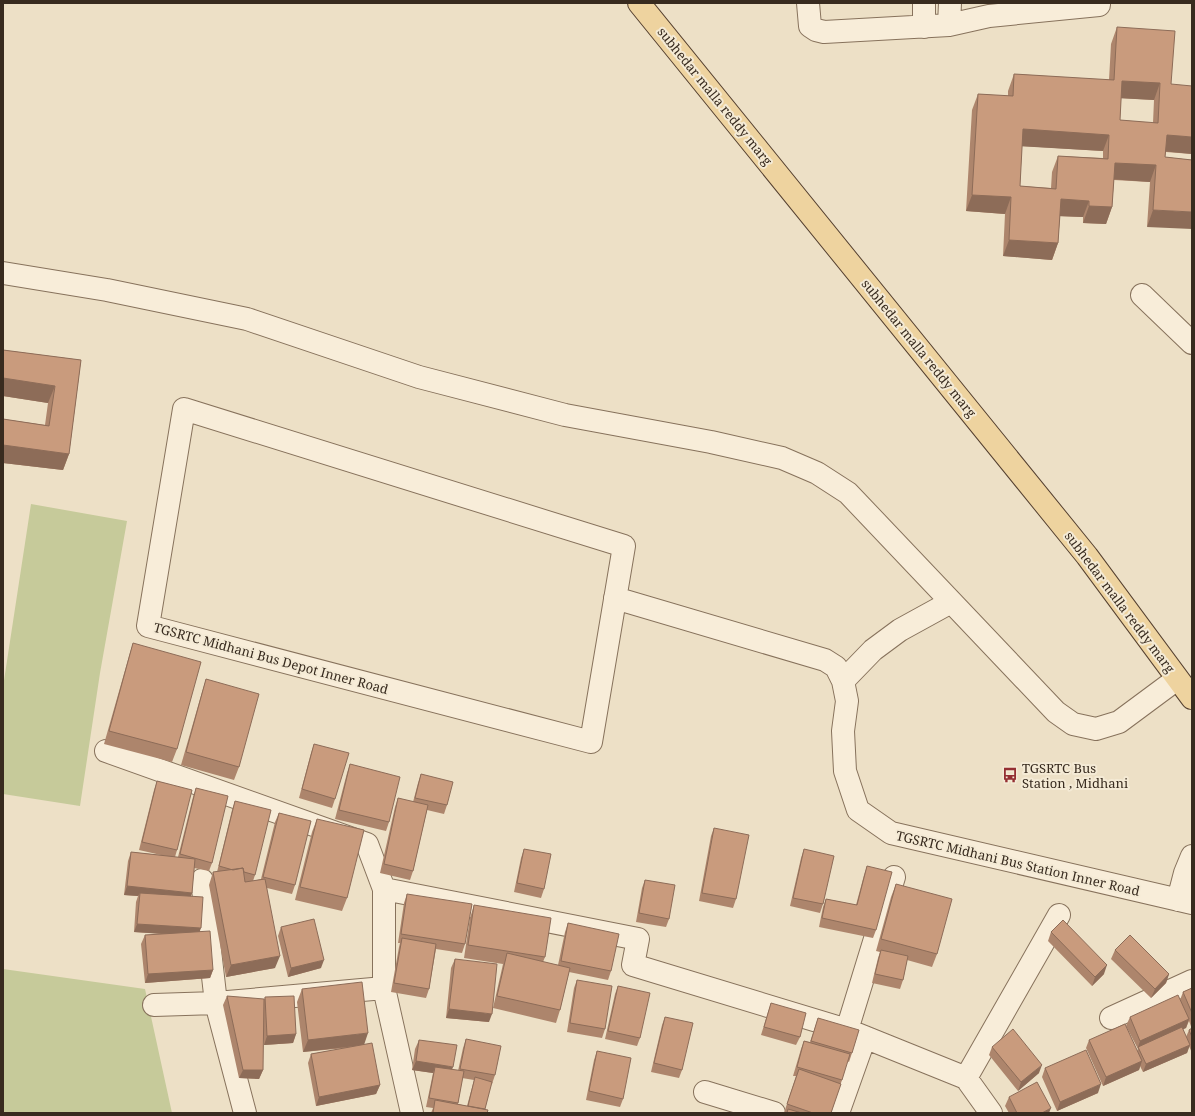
<svg xmlns="http://www.w3.org/2000/svg" width="1195" height="1116" viewBox="0 0 1195 1116" font-family="'Noto Serif',serif">
	<style>
		.green { fill: #c6ca9a }
		.lines { fill: none; stroke-linecap: round; stroke-linejoin: round }
		.minor-casing { stroke: #87725c; stroke-width: 24 }
		.major-casing { stroke: #554030; stroke-width: 24 }
		.minor { stroke: #f8edd9; stroke-width: 22 }
		.major { stroke: #eed39f; stroke-width: 22 }
		.wall { fill: #ad856c; fill-rule: evenodd }
		.shaded-wall { fill: #8d6c58 }
		.building { fill: #c99b7d; stroke: #8d6c58; fill-rule: evenodd }
		.labels { text-anchor: middle; dominant-baseline: central; stroke-width: 4; stroke-linejoin: round; paint-order: stroke }
		.street-label { font-size: 13px; fill: #382b1f; stroke: #f4ead5 }
		.poi-label { font-size: 13px; fill: #382b1f; stroke: #f4ead5; text-anchor: start }
	</style>
	<rect width="100%" height="100%" fill="#ede0c6"/>
	<!-- green -->
	<path class="green" d="M31 504 127 521 100 673 80 806 3 794V687Z
		M3 969 145 989 172 1113H3Z"/>
	<g class="lines">
		<!-- minor casing -->
		<g class="minor-casing">
			<path id="minor" d="M808 3 810 26 816 30 824 32 949 25 989 16 1099 5
				M949 25 950 3
				M924 27V3
				M3 273 107 290 247 319 419 377 565 415 711 442 782 458 817 473 848 493 1056 712 1073 724 1096 729 1119 722 1177 679
				M1142 295 1192 343
				M184 409 624 546 591 742 148 626Z
				M615 598 825 660 836 667 843 681 847 701 843 731 845 771 858 810 891 833 1192 903
				M843 681 873 650 900 630 951 602
				M106 751 367 844 384 889V988L412 1113
				M202 880 216 1003 245 1113
				M384 889 638 939 633 965 847 1030 966 1078 991 1113
				M1178 900 1185 873 1192 856
				M154 1005 216 1003 384 988
				M1111 1018 1192 981
				M847 1030 894 877
				M966 1078 1059 915
				M705 1092 774 1113
				M838 1113 865 1037"/>
		</g>
		<!-- major casing -->
		<g class="major-casing">
			<path id="major" d="M639 3 1087 556 1192 698"/>
		</g>
		<!-- minor -->
		<use href="#minor" class="minor"/>
		<!-- major -->
		<use href="#major" class="major"/>
	</g>
	<!-- wall -->
	<path class="wall" d="M1117 27 1171 84 1192 154 1166 152 1165 157 1192 160 1147 227 1150 182 1114 180 1112 207 1106 224 1083 223V217L1060 216 1058 243 1052 260 1003 256 1005 214 966 211 972 110 978 94 1008 96V91L1014 74 1109 80 1111 44ZM1121 98 1154 100 1153 123 1120 120ZM1022 146 1103 151V158L1058 156 1052 172 1051 188 1020 186Z
		M3 350 81 360 69 454 63 470 3 463V419L45 425 48 403 3 396Z
		M133 643 177 749 172 762 104 744 129 656Z
		M206 679 239 767 234 780 181 765 202 692Z
		M314 744 335 799 332 808 299 798 311 753Z
		M350 764 389 822 386 831 335 819 347 773Z
		M421 774 447 805 444 814 427 810 413 871 410 880 380 873 395 807 398 798 413 802 418 783Z
		M157 781 177 850 175 857H178L193 797 196 788 212 863 209 871 194 868 192 893 191 896 200 931 213 970 210 978 145 983 141 944 145 935 162 934 134 932 136 902 138 896 124 895 128 861 131 852 161 855 139 850 154 790Z
		M235 801 255 875 253 881 261 879 275 822 279 813 295 885 292 894 267 888 275 968 226 977 209 885 213 872H217L232 810Z
		M317 819 347 898 342 911 295 900 312 832Z
		M714 828 736 899 733 908 699 901 711 836Z
		M524 849 544 889 541 898 514 892 521 858Z
		M804 849 823 904 820 913 790 906 801 858Z
		M867 866 876 930 873 938 819 927 823 907 826 899 856 905 864 875Z
		M645 880 669 919 666 927 636 922 642 888Z
		M896 884 937 954 932 967 907 960 903 980 900 989 872 983 878 958 880 952 876 951 891 897Z
		M407 894 465 944 462 953 436 949 429 989 426 998 391 992 399 947 400 943H398L404 903Z
		M474 905 545 957 543 962 558 965 565 932 568 923 611 971 608 980 569 972 560 1010 556 1023 493 1008 503 964 464 958 470 918Z
		M281 927 321 968 288 977 278 936Z
		M1051 932 1104 974 1092 986 1048 941Z
		M1115 950 1169 974 1166 983 1151 998 1111 959Z
		M455 959 489 1022 446 1018 451 968Z
		M577 980 605 1029 602 1038 567 1032 574 988Z
		M618 986 640 1038 637 1046 605 1039 615 994Z
		M1192 988V1053L1189 1046 1187 1053 1143 1072 1140 1066 1139 1070 1103 1086 1086 1048 1089 1040 1137 1051 1138 1049 1126 1026 1130 1017 1180 1000 1183 992ZM1189 1021 1192 1029 1189 1030 1186 1037 1183 1029 1186 1028Z
		M302 989 364 1044 380 1085 376 1094 316 1106 308 1063 311 1054 346 1048 303 1052 297 1002Z
		M227 996 263 1002 265 997 296 1034 293 1043 264 1045 263 1030V1070L259 1079 239 1078 223 1005Z
		M771 1003 800 1037 796 1045 761 1035 768 1012Z
		M665 1017 682 1070 679 1078 651 1072 662 1025Z
		M818 1018 852 1053 849 1062 847 1061 842 1080 831 1113H784L796 1076H793L801 1049 804 1041 810 1042Z
		M466 1039 495 1075 492 1084H491L485 1109 487 1113H431L433 1108 426 1107 433 1073 412 1070 415 1049 419 1040 452 1070 458 1071 463 1048ZM462 1078 474 1080 467 1106 458 1104Z
		M992 1047 1039 1073 1018 1091 989 1055Z
		M597 1051 623 1099 620 1107 586 1100 594 1060Z
		M1045 1068 1098 1093 1057 1111 1042 1077Z
		M1009 1097 1049 1113H1009L1005 1106Z"/>
	<!-- shaded-wall -->
	<path class="shaded-wall" d="M1122 81 1160 83 1154 100 1116 98Z
		M1023 129 1109 135 1103 151 1017 146Z
		M1167 135 1192 137V154L1161 151Z
		M1115 163 1156 165 1150 182 1109 179Z
		M972 195 1011 197 1005 214 966 211Z
		M1061 199 1089 201 1083 217 1055 216Z
		M1089 206 1112 207 1106 224 1083 223Z
		M1153 210 1192 212V229L1147 227Z
		M1009 240 1058 243 1052 260 1003 256Z
		M3 378 55 386 48 403 3 396Z
		M3 445 69 454 63 470 3 463Z
		M127 886 192 893 189 902 140 893 138 896 124 895Z
		M137 924 201 928 198 936 134 932Z
		M280 956 275 968 226 977 231 965Z
		M324 960 321 968 288 977 291 968Z
		M1107 965 1104 974 1092 986 1095 977Z
		M213 970 210 978 145 983 148 974Z
		M1169 974 1166 983 1151 998 1155 989Z
		M449 1009 492 1014 489 1022 446 1018Z
		M1189 1019 1186 1028 1139 1049 1138 1047 1137 1050 1140 1041Z
		M368 1033 364 1045 303 1052 308 1040Z
		M296 1034 293 1043 264 1045 267 1036Z
		M1190 1045 1187 1053 1143 1072 1146 1064Z
		M416 1061 453 1067 450 1075 435 1067 433 1073 412 1070Z
		M1142 1061 1139 1070 1103 1086 1106 1077Z
		M1042 1065 1039 1073 1018 1091 1021 1082Z
		M243 1070H263L259 1079 239 1078Z
		M1101 1084 1098 1093 1057 1111 1060 1102Z
		M380 1085 376 1094 316 1106 319 1097Z
		M1051 1108 1049 1113H1042Z"/>
	<!-- building -->
	<path class="building" d="M1117 27 1175 31 1171 84 1192 86V137L1167 135 1165 157 1192 160V212L1153 210 1156 165 1115 163 1112 207 1089 206V201L1061 199 1058 243 1009 240 1011 197 972 195 978 94 1013 96 1014 74 1114 80ZM1122 81 1160 83 1158 123 1120 120ZM1023 129 1109 135 1108 159 1058 156 1056 189 1020 186Z
		M3 350 81 360 69 454 3 445V419L49 426 55 386 3 378Z
		M133 643 201 662 177 749 109 731Z
		M206 679 259 694 239 767 186 752Z
		M314 744 349 753 335 799 302 789Z
		M350 764 400 777 389 822 339 810Z
		M421 774 453 782 447 805 415 798Z
		M157 781 192 790 177 850 142 842Z
		M196 788 228 796 212 863 180 854Z
		M398 798 428 805 413 871 384 864Z
		M235 801 271 810 255 875 244 872 243 868 233 870 219 866Z
		M279 813 311 821 295 885 263 877Z
		M317 819 364 830 347 898 300 887Z
		M714 828 749 835 736 899 702 893Z
		M524 849 551 854 544 889 517 883Z
		M804 849 834 856 823 904 793 898Z
		M131 852 195 859 192 893 127 886Z
		M867 866 892 872 876 930 822 918 826 899 857 905Z
		M243 868 245 882 265 879 280 956 231 965 213 872Z
		M645 880 675 885 669 919 639 913Z
		M896 884 952 899 937 954 881 939Z
		M140 893 203 897 201 928 137 924Z
		M407 894 472 904 465 944 401 934Z
		M474 905 551 918 545 957 468 945Z
		M314 919 324 960 291 968 281 927Z
		M1063 920 1107 965 1095 977 1051 932Z
		M568 923 619 934 611 971 561 961Z
		M210 931 213 970 148 974 145 935Z
		M1130 935 1169 974 1155 989 1115 950Z
		M402 938 436 944 429 989 394 983Z
		M881 950 908 956 903 980 875 974Z
		M507 953 570 968 560 1010 497 996Z
		M455 959 497 964 492 1014 449 1009Z
		M577 980 612 986 605 1029 570 1023Z
		M362 982 368 1033 308 1040 302 989Z
		M618 986 650 993 640 1038 608 1031Z
		M1192 988V1013L1183 992Z
		M1178 995 1189 1019 1140 1041 1130 1017Z
		M227 996 264 999 263 1070H243Z
		M294 996 296 1034 267 1036 265 997Z
		M771 1003 806 1013 800 1037 764 1027Z
		M665 1017 693 1023 682 1070 654 1063Z
		M818 1018 859 1030 852 1053 811 1041Z
		M1125 1024 1142 1061 1106 1077 1089 1040Z
		M1182 1027 1190 1045 1146 1064 1138 1047Z
		M1192 1028V1037L1189 1030Z
		M1013 1029 1042 1065 1021 1082 992 1047Z
		M466 1039 501 1046 495 1075 460 1069Z
		M419 1040 457 1045 453 1067 416 1061Z
		M804 1041 850 1054 842 1080 797 1067Z
		M372 1043 380 1085 319 1097 311 1054Z
		M1086 1050 1101 1084 1060 1102 1045 1068Z
		M597 1051 631 1058 623 1099 589 1091Z
		M435 1067 464 1071 458 1103 429 1098Z
		M799 1069 841 1084 831 1113H813L787 1104Z
		M475 1077 492 1082 485 1109 468 1106Z
		M1037 1082 1051 1108 1042 1113H1017L1009 1097Z
		M435 1100 488 1110 487 1113H433Z
		M788 1109 802 1113H787Z"/>
	<!-- icons -->
	<defs>
		<g id="bus-bare" transform="scale(1.2)"><path d="M-5-6H5V4H4V6H2V4H-2V6H-4V4H-5ZM-3.5-4V0h7V-4ZM-3.5 1.2v1.5H-2V1.2ZM2 1.2v1.5H3.5V1.2Z" fill="#942f32" stroke="#f4ead5" stroke-width="2.5" paint-order="stroke"/></g>
	</defs>
	<g fill-rule="evenodd">
		<use href="#bus-bare" x="1010" y="775"/>
	</g>
	<g class="labels">
		<!-- street labels -->
		<g class="street-label">
			<text transform="translate(715 96) rotate(51)">subhedar malla reddy marg</text>
			<text transform="translate(919 348) rotate(51)">subhedar malla reddy marg</text>
			<text transform="translate(1120 602) rotate(53)">subhedar malla reddy marg</text>
			<text transform="translate(271 658) rotate(15)">TGSRTC Midhani Bus Depot Inner Road</text>
			<text transform="translate(1018 863) rotate(13)">TGSRTC Midhani Bus Station Inner Road</text>
		</g>
		<!-- poi labels -->
		<g class="poi-label">
			<text x="1022" y="768">TGSRTC Bus<tspan x="1022" dy="15">Station , Midhani</tspan></text>
		</g>
	</g>
	<!-- border -->
	<rect width="1195" height="1116" fill="none" stroke="#382b1f" stroke-width="8"/>
</svg>
